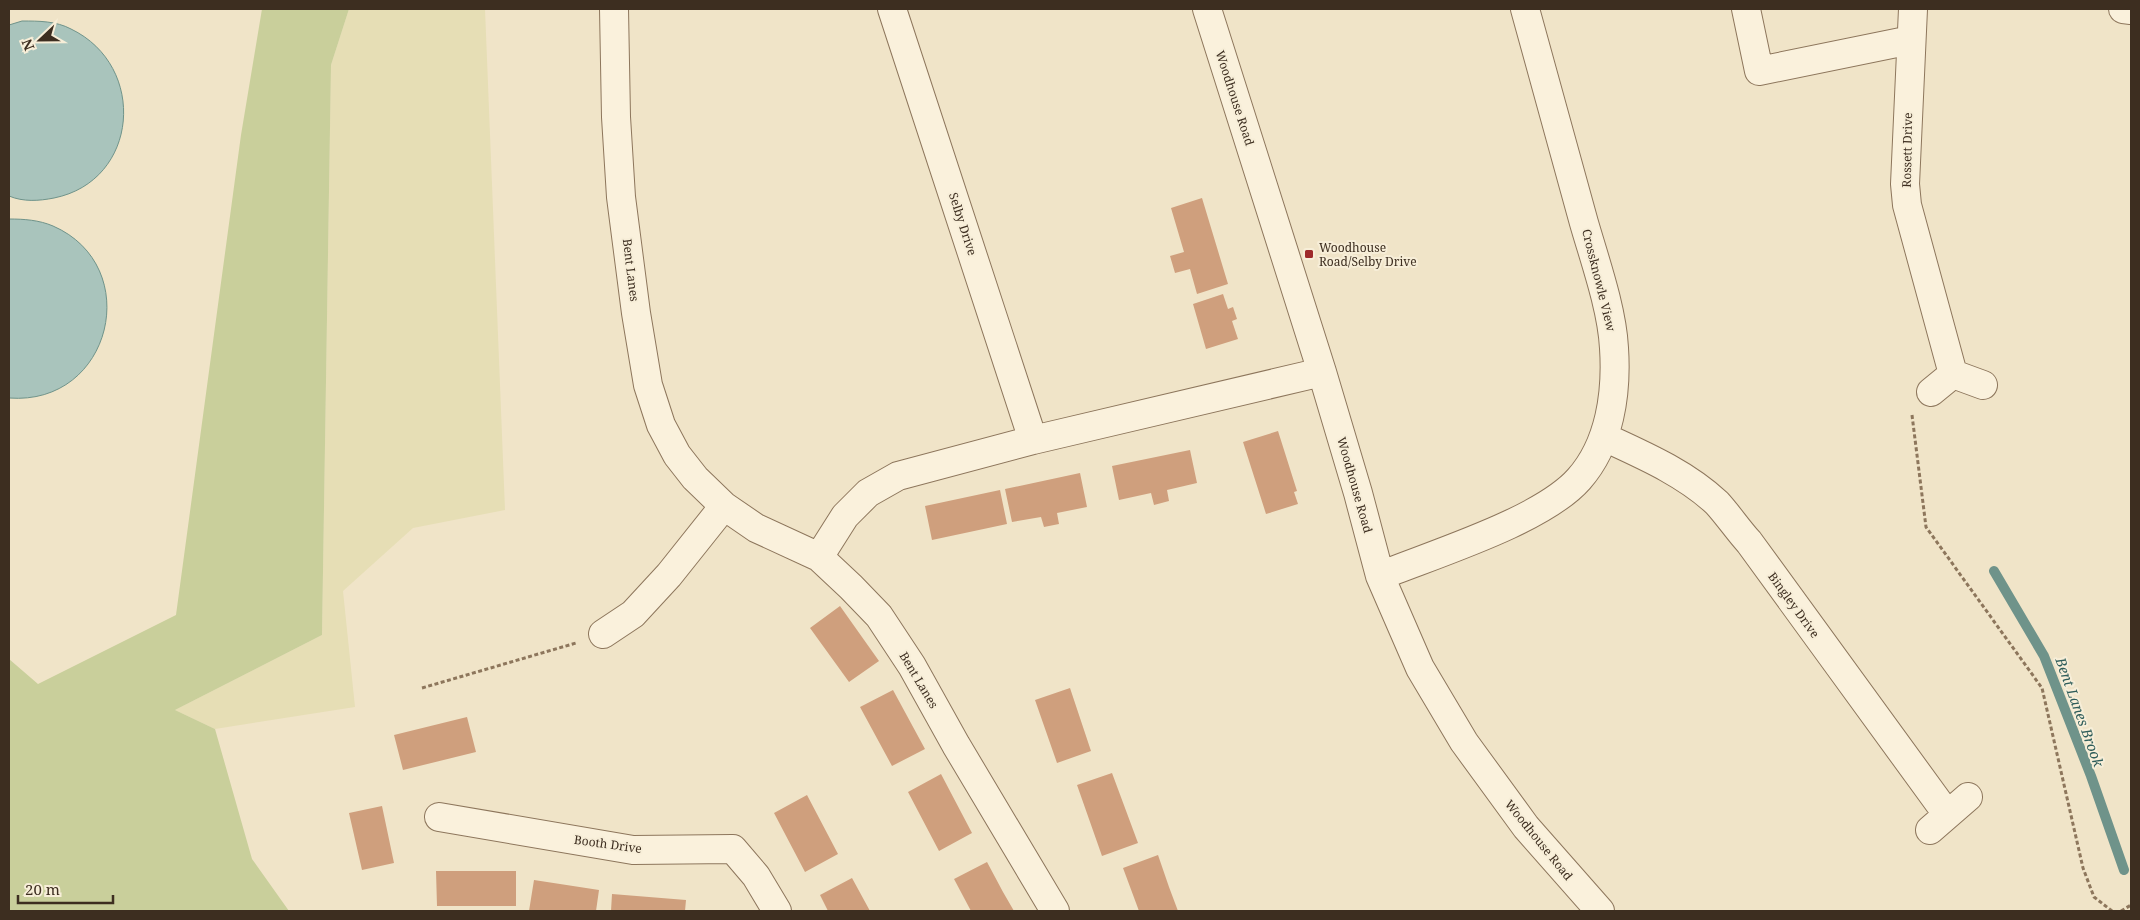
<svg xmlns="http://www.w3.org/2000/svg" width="2140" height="920" viewBox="0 0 2140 920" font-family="'Noto Serif',serif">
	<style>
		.farmland { fill: #e6deb5 }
		.green { fill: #c9cf9b }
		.water { fill: #a9c4bc; stroke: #6f938a }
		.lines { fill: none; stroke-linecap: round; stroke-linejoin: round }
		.stream { stroke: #6f938a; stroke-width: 10 }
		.building { fill: #cf9f7d }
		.minor-casing { stroke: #8d765c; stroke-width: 30 }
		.path { stroke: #8d765c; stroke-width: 3; stroke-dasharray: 4 2.5; stroke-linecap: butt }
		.minor { stroke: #faf1dc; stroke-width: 28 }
		.poi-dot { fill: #9e2a2b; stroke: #f7eed8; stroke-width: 2 }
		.labels { text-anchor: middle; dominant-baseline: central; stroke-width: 4; stroke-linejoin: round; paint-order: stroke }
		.street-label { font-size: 12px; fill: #3d2e20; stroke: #f7eed8 }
		.poi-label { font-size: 12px; fill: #3d2e20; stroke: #f7eed8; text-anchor: start }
		.water-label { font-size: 14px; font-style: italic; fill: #2f5d5a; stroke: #f7eed8 }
	</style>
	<rect width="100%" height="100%" fill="#f0e4c8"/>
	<!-- farmland -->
	<path class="farmland" d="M349 9H485L505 510 413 528 343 591 355 707 215 729 175 710 322 635 331 65Z"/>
	<!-- green -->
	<path class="green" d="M262 9H349L331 65 322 635 175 710 215 729 252 859 289 911H9V659L38 684 176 615 241 135Z"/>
	<!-- water -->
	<path class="water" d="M22 21C39 21 56 21 71 29 148 66 139 181 54 198 39 201 23 202 9 196V25Z
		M9 219C24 219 39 220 53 226 145 266 112 406 9 398Z"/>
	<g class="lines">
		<!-- stream -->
		<path class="stream" d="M1994 571 2044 656 2091 776 2124 870"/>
	</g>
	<!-- building -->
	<path class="building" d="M1202 198 1228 284 1197 294 1190 269 1175 273 1170 256 1184 252 1171 208Z
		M1223 294 1228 309 1233 307 1237 319 1232 321 1238 339 1206 349 1193 304Z
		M1278 431 1297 491 1294 492 1298 504 1266 514 1243 442Z
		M1190 450 1197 483 1167 490 1169 501 1154 505 1151 493 1119 500 1112 466Z
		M1080 473 1087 507 1057 513 1059 524 1044 527 1041 517 1012 522 1005 489Z
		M1000 490 1007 524 932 540 925 506Z
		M840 606 879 661 849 682 810 628Z
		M1070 688 1091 751 1057 763 1035 700Z
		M893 690 925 749 892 766 860 707Z
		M467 717 476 752 403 770 394 735Z
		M1112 773 1138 843 1102 856 1077 785Z
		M941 774 972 833 939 851 908 792Z
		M807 795 838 854 805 872 774 813Z
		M382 806 394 863 362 870 349 813Z
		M1158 855 1169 887 1178 911H1139L1123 868Z
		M987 862 1003 892 1014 911H971L954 879Z
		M436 871H516V906H437Z
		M852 878 870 911H828L820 895Z
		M534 880 599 890 596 911H529Z
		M612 894 686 900 685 911H611Z"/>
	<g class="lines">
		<!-- minor casing -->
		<g class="minor-casing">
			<path id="minor" d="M614 9 616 117 621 197 636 313 648 385 661 425 677 455 695 478 724 506 756 528 819 557 851 587 879 616 912 666 956 745 1055 911
				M892 9 1033 440
				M1207 9 1322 372 1358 493 1380 576 1420 668 1464 742 1526 827 1600 911
				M1746 9 1759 71 1911 40
				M1913 9 1905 184 1907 205 1953 374
				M2123 9 2131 10
				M1931 392 1953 374 1983 385
				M1604 437C1643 455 1685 473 1717 503 1728 515 1738 530 1749 542L1947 814
				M819 557 845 516 868 493 898 476 1033 440 1322 372
				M1380 576C1434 554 1542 521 1579 479 1610 444 1617 393 1614 348 1612 309 1595 261 1584 223 1564 152 1545 80 1525 9
				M603 634 633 614 669 575 724 506
				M439 817 633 850 733 849 756 876 777 911
				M1930 830 1968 797"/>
		</g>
		<!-- path -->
		<path class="path" d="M1912 415 1926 527 2042 688 2083 868 2094 897 2112 911
			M422 688 576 643
			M2121 911 2131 905"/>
		<!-- minor -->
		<use href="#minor" class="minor"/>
	</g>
	<!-- markers -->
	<rect class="poi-dot" x="1304" y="249" width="10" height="10" rx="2.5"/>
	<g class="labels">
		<!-- street labels -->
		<g class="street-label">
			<text transform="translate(1235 98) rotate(72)">Woodhouse Road</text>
			<text transform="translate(1907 150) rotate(-89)">Rossett Drive</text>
			<text transform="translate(963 224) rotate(72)">Selby Drive</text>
			<text transform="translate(631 270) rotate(83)">Bent Lanes</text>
			<text transform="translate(1599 280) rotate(76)">Crossknowle View</text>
			<text transform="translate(1355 485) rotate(74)">Woodhouse Road</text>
			<text transform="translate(1794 605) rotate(54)">Bingley Drive</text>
			<text transform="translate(919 680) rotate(59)">Bent Lanes</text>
			<text transform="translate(1539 840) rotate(51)">Woodhouse Road</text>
			<text transform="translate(608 844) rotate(8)">Booth Drive</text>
		</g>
		<!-- poi labels -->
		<g class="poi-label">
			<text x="1319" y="247">Woodhouse<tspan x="1319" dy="14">Road/Selby Drive</tspan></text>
		</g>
		<!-- water labels -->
		<g class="water-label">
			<text transform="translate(2080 712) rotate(70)">Bent Lanes Brook</text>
		</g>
	</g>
	<!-- border -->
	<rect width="2140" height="920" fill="none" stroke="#3d2e20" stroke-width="20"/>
	<!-- north arrow -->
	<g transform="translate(40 40) rotate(248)" stroke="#f7eed8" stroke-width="4" paint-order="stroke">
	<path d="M0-4L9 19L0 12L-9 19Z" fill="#3d2e20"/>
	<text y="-8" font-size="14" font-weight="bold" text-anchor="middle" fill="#3d2e20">N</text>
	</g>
	<!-- scale -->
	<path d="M18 895v8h95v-8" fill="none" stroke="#3d2e20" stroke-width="2.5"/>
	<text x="25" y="895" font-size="15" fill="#3d2e20" stroke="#f7eed8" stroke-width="4" paint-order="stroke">20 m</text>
</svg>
